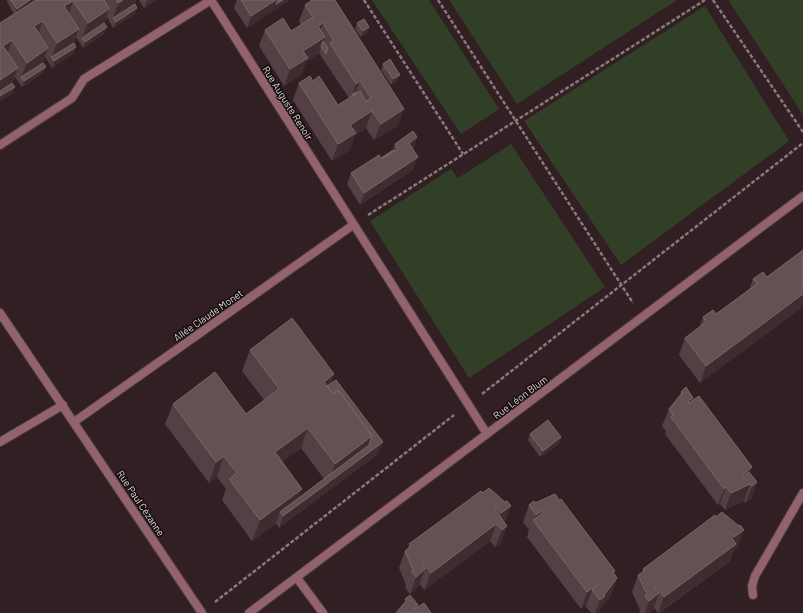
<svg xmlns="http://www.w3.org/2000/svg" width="803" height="613" viewBox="0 0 803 613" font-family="Barlow,sans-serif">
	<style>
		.green { fill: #303f25 }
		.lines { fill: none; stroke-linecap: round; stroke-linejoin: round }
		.minor-casing { stroke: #4f3d40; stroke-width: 10 }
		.tertiary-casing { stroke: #4f3d40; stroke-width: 10 }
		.path { stroke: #89797c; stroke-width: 2.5; stroke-dasharray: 4 2; stroke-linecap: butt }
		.minor { stroke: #92636d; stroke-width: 8 }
		.tertiary { stroke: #92636d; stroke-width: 8 }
		.wall { fill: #544044; fill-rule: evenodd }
		.shaded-wall { fill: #402c30 }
		.building { fill: #645154; stroke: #786669 }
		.labels { text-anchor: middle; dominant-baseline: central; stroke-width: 3; stroke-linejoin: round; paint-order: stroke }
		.street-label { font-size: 10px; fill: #e5d8da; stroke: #140c0e }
	</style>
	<rect width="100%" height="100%" fill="#321f23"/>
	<!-- green -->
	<path class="green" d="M372 0H429L499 109 461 134Z
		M449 0H677L517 104Z
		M731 0H803V115L729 1Z
		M705 6 789 141 621 265 524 121Z
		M511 144 605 287 469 378 370 221 451 169 458 178Z"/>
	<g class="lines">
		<!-- minor casing -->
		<g class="minor-casing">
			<path id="minor" d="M0 145 72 98 84 79 211 0 487 434
				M0 313 202 613
				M74 422 353 225
				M0 442 63 405
				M297 578 323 613
				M753 595 752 586 755 576 803 493"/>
		</g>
		<!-- tertiary casing -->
		<g class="tertiary-casing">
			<path id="tertiary" d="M249 613 803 196"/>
		</g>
		<!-- path -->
		<path class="path" d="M364 0 463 154
			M438 0 633 303
			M713 0 803 132
			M368 215 705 0
			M482 394 803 143
			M215 602 454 415"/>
		<!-- minor -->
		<use href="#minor" class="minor"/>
		<!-- tertiary -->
		<use href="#tertiary" class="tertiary"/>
	</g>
	<!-- wall -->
	<path class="wall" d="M7 0H136L135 4 137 8 135 14 113 28 107 17 104 23V34L83 48 76 37 74 43V53L52 68 45 57 43 63V73L22 87 15 77 12 83 13 93 0 101V23L14 14 7 2Z
		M139 0H157L144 8Z
		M237 0H290L247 28 234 8Z
		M312 0 398 126 374 140 366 128 355 135 350 150 332 161 293 100 299 83 313 81 338 105 349 98 319 53 306 62 301 75 284 86 259 46 265 30 291 31 301 25 299 21 305 5Z
		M357 23 369 27 367 33 361 37 355 29Z
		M383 64 397 81 391 85 381 70Z
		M417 137 413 149 414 169 360 205 347 184 351 173 381 158 393 150 395 144Z
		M767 277 700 383 679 355 685 338 699 328 703 317 716 314 749 290 753 279Z
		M250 350 334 374 331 383 378 454 279 528 276 523 252 541 222 500 226 489 217 477 209 483 165 424 173 404 246 414 264 400 242 371ZM301 448 324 479 299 498 282 462Z
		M681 392 693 398 692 401 757 482 751 499 745 503 744 501 725 510 720 504 718 505 665 434 666 431 662 426 669 409 679 397Z
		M530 434 561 437 559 444 540 457 528 440Z
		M489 488 505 522 501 543 495 547 490 541 424 590 420 584 419 586 410 594 405 588 406 585 399 568 405 551 408 549 409 544Z
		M535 503 614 574 617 578 611 595 601 608 599 613H591L586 607 587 604 581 609 527 537 529 530 523 522 529 505Z
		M716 517 739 526 738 547 734 550 730 561 659 613H658L654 608 653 610 649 613H639L640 610 632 592 638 575 641 573 643 569Z"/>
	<!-- shaded-wall -->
	<path class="shaded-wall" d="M30 0H37L15 15 17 9Z
		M123 0H136L132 10 113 18 118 3Z
		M149 0H157L144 8 146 2Z
		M274 0H290L247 28 251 16Z
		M73 1 66 22 64 6Z
		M137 8 135 14 113 28 116 22Z
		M109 9 102 30 82 38 88 23Z
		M43 21 35 42 34 26Z
		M323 23 317 40 318 26Z
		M107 27 104 34 83 48 85 42Z
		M369 27 367 33 361 37 363 31Z
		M79 29 71 49 51 57 49 64 57 43Z
		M325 37 319 53 306 62 301 75 284 86 290 69 303 51Z
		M12 40 5 61 3 46Z
		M76 47 74 53 52 68 54 61Z
		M48 48 41 69 21 77 27 63Z
		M46 67 43 73 22 87 24 81Z
		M18 68 10 89 0 96V80Z
		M400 75 397 81 391 85 393 79Z
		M360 81 354 97 352 94 356 84Z
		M15 87 13 93 0 101V96Z
		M404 109 398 126 374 140 381 124Z
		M372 111 366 128 355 135 350 150 332 161 338 144 350 125Z
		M417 137 413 149 409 143Z
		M418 157 414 169 360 205 364 193Z
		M803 294V307L700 383 706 366Z
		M334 374 326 395 324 382Z
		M693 398 687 414 688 401Z
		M308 428 301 448 267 473 275 452Z
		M372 436 383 442 378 454 279 528 283 516 280 512 276 523 252 541 260 520 302 489 295 508 329 483 335 464Z
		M561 437 559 444 540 457 543 451Z
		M224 456 217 477 209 483 216 462Z
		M752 467 746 484H750L744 501 725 510 731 493 743 475Z
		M757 482 751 499 745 503 752 486Z
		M726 487 720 504 718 505 724 489Z
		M511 506 505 523 497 524 501 513Z
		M542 511 537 525 534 522 536 515Z
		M496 524 490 541 424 590 431 573Z
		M507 526 501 543 495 547 502 530Z
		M744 530 738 547 734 550 730 561 658 613 664 597 730 548 734 537Z
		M423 563 419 574 425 569 419 586 410 594 416 577 422 564Z
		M617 578 611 595 601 608 599 613H595L600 600Z
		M597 585 594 592 592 590 587 604 581 609 587 592Z
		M657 587 652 598 659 593 653 610 649 613H645L649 601Z
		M418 605 415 613 413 609Z"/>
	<!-- building -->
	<path class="building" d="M11 0H30L17 9Z
		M36 0H104L109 9 88 23 73 1 64 6 79 29 57 43 43 21 34 26 48 48 27 63 12 40 3 46 18 68 0 80V23Z
		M116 0H123L118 3Z
		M241 0H276L251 16Z
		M278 0H283L276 4Z
		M312 0H335L404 109 381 124 372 111 350 125 356 133 338 144 299 83 310 76 313 81 319 76 338 105 360 91 366 102 371 98 360 81 356 84 330 43 334 41 323 23 318 26 325 37 303 51 308 58 290 69 265 30 283 18 291 31 313 17 305 5Z
		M135 4 137 8 116 22 113 18Z
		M364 19 369 27 363 31 357 23Z
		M104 23 107 27 85 42 82 38Z
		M323 41 328 48 326 54 321 47Z
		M74 43 76 47 54 61 51 57Z
		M390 59 400 75 393 79 383 64Z
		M43 63 46 67 24 81 21 77Z
		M12 83 15 87 0 96V91Z
		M356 92 357 93 353 96 352 94Z
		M413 131 417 137 409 143 418 157 364 193 351 173 379 155 382 159 398 149 395 144Z
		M393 150 394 151 382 159 381 158Z
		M803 250V294L706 366 685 338 706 322 703 317 713 310 716 314 757 284 753 279 763 272 767 277Z
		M292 318 334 374 324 382 333 394 338 390 372 436 335 464 308 428 275 452 302 489 260 520 229 479 237 473 224 456 216 462 173 404 215 372 246 414 279 389 250 350Z
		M336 380 383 442 283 516 280 512 369 445 372 436 338 390 333 394 327 386Z
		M686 387 693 398 688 401 689 403 699 396 752 467 743 475 744 476 749 472 757 482 752 486 750 484 731 493 726 487 724 489 671 417 673 415 669 409 682 393 681 392Z
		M548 420 561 437 543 451 530 434Z
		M489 488 505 502 507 501 511 506 501 513 497 508 495 509 507 526 502 530 496 524 431 573 423 563 422 564 425 569 416 577 412 572 413 570 405 551 411 546 409 544 481 491 483 493Z
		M555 494 559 500 561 499 615 571 613 572 617 578 604 595 605 596 600 600 592 590 597 586V585L587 592 533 520 543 513 542 511 536 515 529 505 534 501 535 503Z
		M722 512 739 526 740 525 744 530 734 537 730 532 729 534 736 544 664 597 657 587 655 588 659 593 649 601 645 596 647 594 638 575 645 571 643 569 715 515 716 517Z
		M410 595 418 605 413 609V610L424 603 431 613H396L406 601 405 599Z"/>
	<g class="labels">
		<!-- street labels -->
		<g class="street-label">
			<text transform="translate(288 103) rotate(58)">Rue Auguste Renoir</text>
			<text transform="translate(208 315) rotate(-35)">Allée Claude Monet</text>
			<text transform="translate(520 397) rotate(-37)">Rue Léon Blum</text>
			<text transform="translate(141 503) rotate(56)">Rue Paul Cézanne</text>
		</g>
	</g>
</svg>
